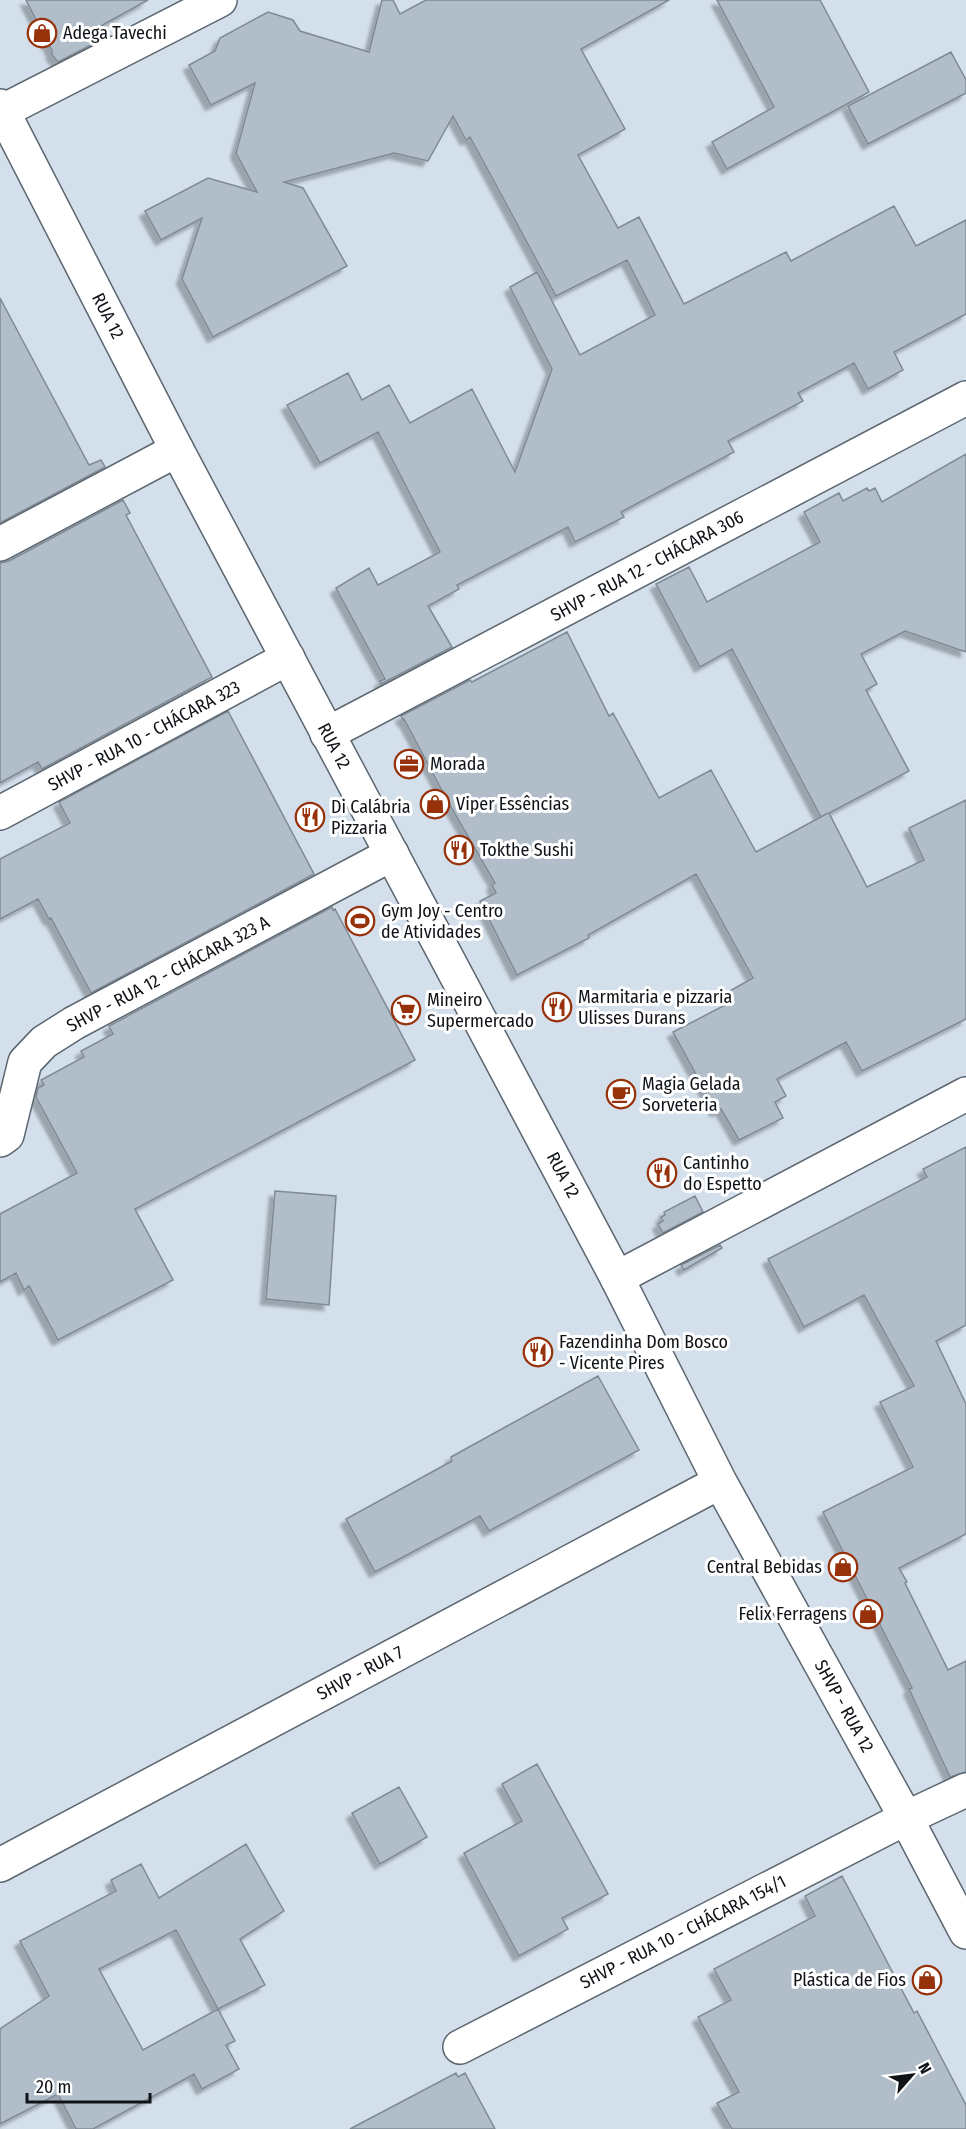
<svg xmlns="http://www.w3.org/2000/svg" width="966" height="2129" viewBox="0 0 966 2129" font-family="'Fira Sans Condensed',sans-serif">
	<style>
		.building { fill: #b1bec9; stroke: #7e8a95; stroke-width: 1.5; filter: url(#shadow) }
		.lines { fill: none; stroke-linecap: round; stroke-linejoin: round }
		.minor-casing { stroke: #5a6670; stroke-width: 36 }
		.tertiary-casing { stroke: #5a6670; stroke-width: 36 }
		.minor { stroke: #fff; stroke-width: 33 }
		.tertiary { stroke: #fff; stroke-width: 33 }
		.labels { text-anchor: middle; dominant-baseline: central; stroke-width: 6; stroke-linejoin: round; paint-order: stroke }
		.poi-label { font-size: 18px; fill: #0f1317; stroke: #fff; text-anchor: start }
		.street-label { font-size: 18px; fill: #0f1317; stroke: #fff }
	</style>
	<defs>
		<filter id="shadow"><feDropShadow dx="-5.5" dy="5.5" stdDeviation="1.5" flood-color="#0004"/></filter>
	</defs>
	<rect width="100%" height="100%" fill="#d3e0ec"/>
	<!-- building -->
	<path class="building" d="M26 0H148L86 34 91 45 58 62 52 55V51Z
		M382 0H393L400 14 426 0H669L581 49 625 129 578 155 618 228 639 217 684 304 786 252 791 261 894 206 916 246 966 220V314L894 352 903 370 868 389 854 363 798 393 803 401 728 441 734 452 621 512 624 517 575 542 568 527 457 585 459 589 428 606 452 647 381 684 380 681 385 679 336 588 369 568 378 585 440 552 378 432 320 463 287 405 348 373 362 400 389 385 410 423 472 389 515 472 552 369 510 287 537 272 580 355 655 315 627 260 556 296 470 137 466 140 453 116 428 161 394 153 284 182 303 188 347 266 213 337 182 279 202 218 161 240 145 211 208 178 257 192 236 153 255 83 211 105 189 65 215 51 220 38 268 12 293 20 300 31 369 52Z
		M717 0H820L869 92 727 169 712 142 774 107Z
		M951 52 966 80V93L868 144 848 106Z
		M0 298 89 465 101 460 105 467 0 523Z
		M966 454V652L905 631 861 654 877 684 866 690 909 771 829 813 867 887 924 860 909 828 966 800V1019L862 1071 846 1042 777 1079 786 1096 775 1102 783 1118 739 1140 721 1109 716 1111 673 1032 733 1001 728 992 753 978 696 874 588 935 589 938 517 975 480 901 496 893 492 885 495 883 448 802 404 719 403 720 401 716 470 680 472 682 567 632 609 716 613 713 659 798 711 770 756 852 828 813 821 817 732 649 700 667 656 584 689 567 707 602 820 542 804 512 839 493 843 501 867 488 869 491 875 488 882 502Z
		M123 500 130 513 126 515 212 677 42 769 38 762 0 783V563L9 561Z
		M228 711 314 874 91 993 51 918 49 919 38 899 0 919V859L70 823 59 802Z
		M332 907 333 910 335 909 415 1060 135 1209 173 1280 58 1340 29 1286 24 1290 16 1273 0 1282V1214L77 1173 36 1097 38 1088 44 1085 41 1080 84 1057 81 1051 113 1034 109 1026Z
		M966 1147V1325L936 1341 966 1404V1534L899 1568 907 1582 905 1583 948 1670 966 1661V1772L950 1777 909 1689 912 1688 823 1512 913 1467 880 1402 914 1386 864 1295 804 1327 768 1259 927 1177 923 1169Z
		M275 1191 336 1196 329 1305 266 1299Z
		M695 1196 703 1212 663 1233 658 1224 663 1221 661 1217 665 1215 664 1212Z
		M720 1245 722 1248 684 1270 681 1265Z
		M598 1376 639 1450 489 1531 480 1516 375 1572 346 1519 452 1461 451 1457Z
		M537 1764 608 1894 562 1918 568 1929 519 1956 464 1853 522 1821 502 1784Z
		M399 1787 427 1837 380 1864 352 1813Z
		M246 1844 284 1911 240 1939 265 1985 218 2009 176 1930 99 1969 143 2050 218 2009 235 2041 226 2045 239 2069 202 2089 194 2074 93 2129H76L58 2094 0 2124V2029L49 1996 20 1941 116 1891 111 1880 141 1864 159 1898Z
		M842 1876 914 2013 917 2011 966 2105V2129H732L717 2103 739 2092 698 2017 731 2000 714 1969 815 1916 805 1896Z
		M456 2073 458 2077 465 2073 495 2129H350Z"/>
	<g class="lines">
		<!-- minor casing -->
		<g class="minor-casing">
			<path id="minor" d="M3 111 220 0
				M0 544 177 450
				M327 734 966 398
				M0 813 288 658
				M0 1140 7 1135 25 1062 44 1042 74 1023 392 854
				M617 1278 966 1094
				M460 2047 906 1818 966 1790"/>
		</g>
		<!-- tertiary casing -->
		<g class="tertiary-casing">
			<path id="tertiary" d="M0 106 177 450 617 1278 720 1482 906 1818 966 1932
				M0 1865 720 1482"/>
		</g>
		<!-- minor -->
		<use href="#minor" class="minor"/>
		<!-- tertiary -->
		<use href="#tertiary" class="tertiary"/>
	</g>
	<!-- icons -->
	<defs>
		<g id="shop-ring" transform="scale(1.5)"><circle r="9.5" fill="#fff" stroke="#97310a" stroke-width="1.5"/><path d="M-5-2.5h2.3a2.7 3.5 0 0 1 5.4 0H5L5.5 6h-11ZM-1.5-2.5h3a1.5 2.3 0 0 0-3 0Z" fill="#97310a"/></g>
		<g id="office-ring" transform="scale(1.5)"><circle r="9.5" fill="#fff" stroke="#97310a" stroke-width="1.5"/><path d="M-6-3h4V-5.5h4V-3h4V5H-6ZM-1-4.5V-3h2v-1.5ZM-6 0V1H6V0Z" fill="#97310a"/></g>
		<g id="restaurant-ring" transform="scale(1.5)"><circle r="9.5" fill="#fff" stroke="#97310a" stroke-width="1.5"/><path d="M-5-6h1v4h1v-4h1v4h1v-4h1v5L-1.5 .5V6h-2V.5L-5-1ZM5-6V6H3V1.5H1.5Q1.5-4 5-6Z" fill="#97310a"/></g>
		<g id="stadium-ring" transform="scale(1.5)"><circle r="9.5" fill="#fff" stroke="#97310a" stroke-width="1.5"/><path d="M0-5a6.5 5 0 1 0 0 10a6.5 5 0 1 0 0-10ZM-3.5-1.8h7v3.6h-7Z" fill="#97310a"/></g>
		<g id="supermarket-ring" transform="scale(1.5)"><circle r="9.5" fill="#fff" stroke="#97310a" stroke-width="1.5"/><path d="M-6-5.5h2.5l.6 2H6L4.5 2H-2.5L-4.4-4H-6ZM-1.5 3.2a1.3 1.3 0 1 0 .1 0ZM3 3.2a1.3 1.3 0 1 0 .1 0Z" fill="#97310a"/></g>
		<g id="cafe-ring" transform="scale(1.5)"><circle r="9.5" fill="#fff" stroke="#97310a" stroke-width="1.5"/><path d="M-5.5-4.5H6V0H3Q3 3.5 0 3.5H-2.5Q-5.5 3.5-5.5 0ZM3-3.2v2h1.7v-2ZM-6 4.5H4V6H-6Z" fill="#97310a"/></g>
	</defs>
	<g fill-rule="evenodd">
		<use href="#shop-ring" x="42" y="33"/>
		<use href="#office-ring" x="409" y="764"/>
		<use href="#shop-ring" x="435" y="804"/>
		<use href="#restaurant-ring" x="310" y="817"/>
		<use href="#restaurant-ring" x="459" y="850"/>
		<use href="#stadium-ring" x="360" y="921"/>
		<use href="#restaurant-ring" x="557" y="1007"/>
		<use href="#supermarket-ring" x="406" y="1010"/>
		<use href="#cafe-ring" x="621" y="1094"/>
		<use href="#restaurant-ring" x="662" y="1173"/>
		<use href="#restaurant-ring" x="538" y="1352"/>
		<use href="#shop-ring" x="843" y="1567"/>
		<use href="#shop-ring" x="868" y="1614"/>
		<use href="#shop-ring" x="927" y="1980"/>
	</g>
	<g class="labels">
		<!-- poi labels -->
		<g class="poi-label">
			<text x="63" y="33">Adega Tavechi</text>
			<text x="430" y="764">Morada</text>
			<text x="456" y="804">Viper Essências</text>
			<text x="331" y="807">Di Calábria<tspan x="331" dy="21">Pizzaria</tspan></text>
			<text x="480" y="850">Tokthe Sushi</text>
			<text x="381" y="911">Gym Joy - Centro<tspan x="381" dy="21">de Atividades</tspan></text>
			<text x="578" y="997">Marmitaria e pizzaria<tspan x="578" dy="21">Ulisses Durans</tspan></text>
			<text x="427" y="1000">Mineiro<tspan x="427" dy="21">Supermercado</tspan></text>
			<text x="642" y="1084">Magia Gelada<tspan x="642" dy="21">Sorveteria</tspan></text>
			<text x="683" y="1163">Cantinho<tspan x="683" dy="21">do Espetto</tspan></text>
			<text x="559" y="1342">Fazendinha Dom Bosco<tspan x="559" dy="21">- Vicente Pires</tspan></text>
			<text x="822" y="1567" text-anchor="end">Central Bebidas</text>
			<text x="847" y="1614" text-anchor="end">Felix Ferragens</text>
			<text x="906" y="1980" text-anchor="end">Plástica de Fios</text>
		</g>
		<!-- street labels -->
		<g class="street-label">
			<text transform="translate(108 316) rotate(63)">RUA 12</text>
			<text transform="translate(647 566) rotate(-28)">SHVP - RUA 12 - CHÁCARA 306</text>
			<text transform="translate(144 736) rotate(-28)">SHVP - RUA 10 - CHÁCARA 323</text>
			<text transform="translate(334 746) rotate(62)">RUA 12</text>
			<text transform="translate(168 974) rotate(-28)">SHVP - RUA 12 - CHÁCARA 323 A</text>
			<text transform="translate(563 1175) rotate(62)">RUA 12</text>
			<text transform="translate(360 1673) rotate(-28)">SHVP - RUA 7</text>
			<text transform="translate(844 1706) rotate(61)">SHVP - RUA 12</text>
			<text transform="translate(683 1932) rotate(-27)">SHVP - RUA 10 - CHÁCARA 154/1</text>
		</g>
	</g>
	<!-- north arrow -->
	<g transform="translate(912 2075) rotate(62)" stroke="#ffffff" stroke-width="4.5" paint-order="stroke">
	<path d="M0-4.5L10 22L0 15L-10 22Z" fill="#0f1317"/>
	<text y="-9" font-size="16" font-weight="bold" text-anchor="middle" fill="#0f1317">N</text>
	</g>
	<!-- scale -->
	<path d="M27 2093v9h123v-9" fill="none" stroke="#0f1317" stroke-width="3"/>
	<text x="36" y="2093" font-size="18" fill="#0f1317" stroke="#ffffff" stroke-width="4.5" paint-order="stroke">20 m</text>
</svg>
